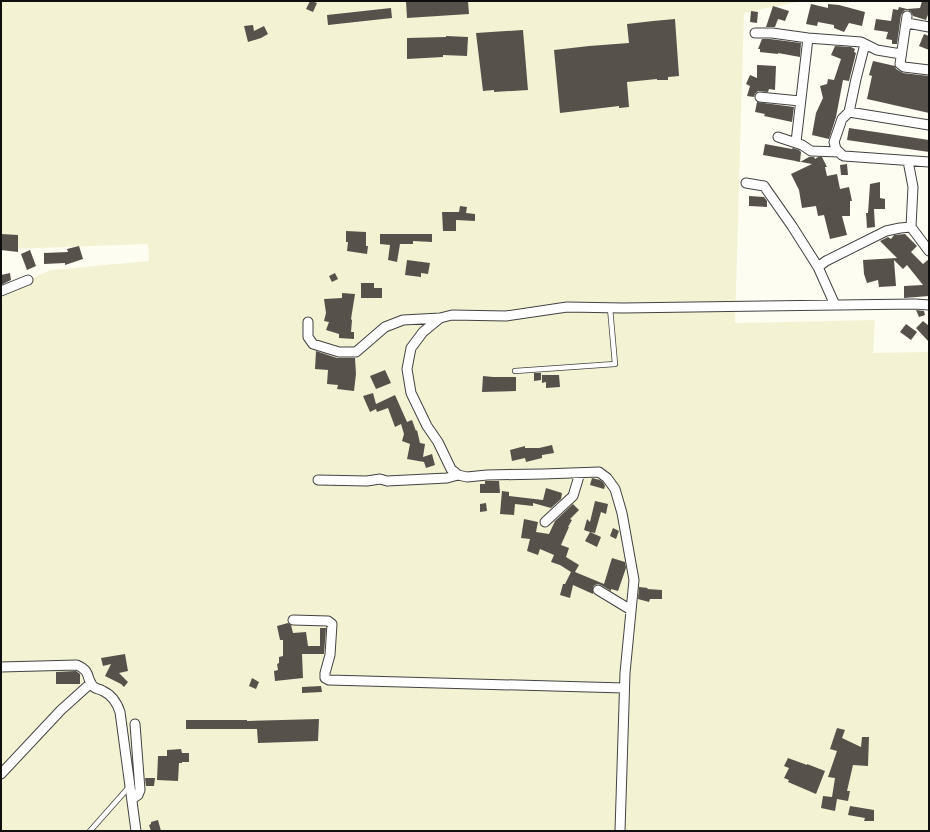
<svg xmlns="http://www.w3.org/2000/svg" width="930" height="832" viewBox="0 0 930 832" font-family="'Playfair Display',serif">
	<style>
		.farmland { fill: #f3f3d3 }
		.building { fill: #57514c }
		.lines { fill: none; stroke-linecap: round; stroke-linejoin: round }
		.lane-casing { stroke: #424242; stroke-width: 6 }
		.street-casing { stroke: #424242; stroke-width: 11 }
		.lane { stroke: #fff; stroke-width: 4.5 }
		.street { stroke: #fff; stroke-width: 9 }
	</style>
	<rect width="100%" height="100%" fill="#fefdf2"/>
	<!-- farmland -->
	<path class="farmland" d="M1 1H802L744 13 735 323 875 320 873 353 929 352V831H1V292L51 270 149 261 148 244 10 249 1 240Z"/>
	<!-- building -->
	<path class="building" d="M310 1H312L317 3 313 12 306 9Z
		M406 1H468L469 14 407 18Z
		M922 1H929V12L926 20 913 16 911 12 908 10H905L903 12 901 15 897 44H892V40L886 39 888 32 874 30 876 19 891 21 893 9 898 10 899 7 907 9 920 8Z
		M811 4 828 8V4L839 5 865 12 862 26 849 23 844 32 834 28V25L818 22 817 26 806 24Z
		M773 6 789 11 785 21 778 19 775 27H766Z
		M391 8 392 18 328 25 327 15Z
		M751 11 758 12 757 23 750 22Z
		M675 19 679 76 668 77V80H657V79L627 82 629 107 619 108V106L560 113 554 50 589 46 629 43 627 24 653 21Z
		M253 25 254 31 264 26 268 34 261 38 248 42 244 26Z
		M523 30 528 90 494 92V90L483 91 476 33Z
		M924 34 929 36V50L919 46Z
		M446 36 468 37 467 56 443 55V57L407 59V38L446 37Z
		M762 39H770L801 43 800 57 778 53V54L760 52V49H758Z
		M835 46 851 47 855 49 854 52 856 53 849 81 843 80 836 117 829 139 812 135 816 113 823 98 820 86 827 84 828 79 834 80 841 59 831 55Z
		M873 61 895 66 896 69 903 73 929 76V113L867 99 872 76 869 75Z
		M757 65 776 66 775 90 769 89 768 92 758 91 755 94 754 97 747 96 750 86 746 84 750 75 757 78Z
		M757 102 794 107 792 122 764 116 765 114 755 112Z
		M849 128 929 140V152L847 140Z
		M765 144 792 149 793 148 799 150 801 152 800 162 809 157H814L815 159 818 157H822L827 167H825L827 176 837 174 840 189 849 187 852 201H850V216H842L847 235 830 239 824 215 818 216 816 206 802 208 799 190 791 174 812 164 763 155Z
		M847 164 848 175H841L840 165Z
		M880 182V198L885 199V209H874L875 227 867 228 866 213H868L870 184Z
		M749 196 764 197 767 201V207L749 206Z
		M460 206 467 207 466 213 475 214V221L456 220V231H443L442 212H459Z
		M346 231 366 232V246H368L367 254 347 251 348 242H346Z
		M1 234 18 235V252L1 250Z
		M380 234H432V242L413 241V244H400L397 262 388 260 390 245 380 244Z
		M905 234 917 246 911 252 923 264 929 259V296L904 298V286L923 285 907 265 903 269 894 260 896 286 879 287 878 280 867 283 864 274 863 260 897 258 880 241 888 237 891 239 894 235Z
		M79 246 83 259 65 265V263L44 264V253L68 252 67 249Z
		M30 250 36 266 27 270 21 254Z
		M407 260 430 263 428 274 421 273V277L405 275Z
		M10 273 11 280 1 285V275Z
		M335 273 338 279 332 282 329 276Z
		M361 283H374V288H382V298H361Z
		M342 293 355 294 351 319 352 320 351 332H354V339L339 338V334L326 330 329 322 324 321 326 313 324 299 342 298Z
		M916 310 924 311 925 315 919 317Z
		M923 321 929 326V342L916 328Z
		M906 324 917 332 911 340 900 332Z
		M316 351 337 358H355L356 374 354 391 337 389 338 385 327 384 328 370 315 369Z
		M385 370 391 383 376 389 370 376Z
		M534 373H541V380L534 381Z
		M542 375H559L560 387 546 388V382L542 383Z
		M483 376 493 377H516V391L482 392Z
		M373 393 376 404 395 395 407 422 412 420 416 431 417 430 420 443 425 444 423 457 432 454 435 465 426 468 424 462 407 459 410 444 402 441 404 434 401 424 395 427 388 408 377 412 376 409 370 412 363 396Z
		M552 445 554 453 542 455V458L526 462 525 458 512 461 510 450 525 446V448H539Z
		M592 478 600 480 603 482 605 486 604 489 590 485Z
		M485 481H499L500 493H480V484H485Z
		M546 488 562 493 561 499 551 508 533 503V506L515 504 514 515 500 514 502 491 509 492V496L543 500Z
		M595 501 608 504 606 514 601 512 595 533 590 532 601 537 597 547 585 541 590 532 584 530 587 519 590 522Z
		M486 503 487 511 480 512V504Z
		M573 504 579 510 570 519 572 520 568 527H569L561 545 569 548 566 557 579 565 575 572 604 584 612 558 625 562 626 568 618 591 611 589V591L601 585 598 584 595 585 593 587V594L573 585 570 598 560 595 563 584H565L571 572 560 565 551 562 554 555 540 549 538 555 527 551 530 539 521 538 524 519 538 522 536 532 549 534 555 521Z
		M613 528 619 531 616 539 610 536Z
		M639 587 648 588 647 589 662 590V599H650L649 602 638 599Z
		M288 623 291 625 293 633 306 632 308 646H320V628H326L324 654H302L303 678 275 681 274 671 278 670 277 664 279 663V657L283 656V640H280L277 626Z
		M125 654 128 671 119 673 128 682 124 687 121 684 105 676 111 664 103 666 101 658Z
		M76 671 80 674V684H56V672Z
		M252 678 259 682 256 689 249 686Z
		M321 686 322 692 302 693V687Z
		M319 719 318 741 258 743 257 729H186V720H247V721Z
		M837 728 845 730 842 738 861 747 862 737H869L868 766 853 765 847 791H850L848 801 837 799 835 811 821 808 823 796 832 797 835 778 828 777 837 751 830 749Z
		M181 749 182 753H189V762H182V763H179L178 781 157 780 158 756H167V750Z
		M788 758 807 765V764L825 771 816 794 788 782 789 780 784 778 789 768 784 766Z
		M145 778H155L154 786H146Z
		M850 806 874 810V821H864L865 818 848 815Z
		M158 820 161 831H151L149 825 151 824V822Z"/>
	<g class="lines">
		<!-- lane casing -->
		<g class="lane-casing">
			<path id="lane" d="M515 371 615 364 610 308
				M90 831 129 787"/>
		</g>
		<!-- street casing -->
		<g class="street-casing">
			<path id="street" d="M907 16 900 64 904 67 929 70
				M907 23 929 27
				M755 33H772L808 38 861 42 877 50 901 54
				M760 97 800 101
				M849 112 856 79 865 44
				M929 125 849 112 842 119 834 142 836 149 842 155 844 156 929 162
				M778 137 802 145 811 151 839 152
				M796 142 808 38
				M908 161 913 187 911 227 929 251
				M746 183 764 186 792 226 818 267 835 305
				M818 267 826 261 886 231 900 228 911 227
				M1 291 28 280
				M308 322V337L313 344 339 352H356L385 327 403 320 440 318
				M318 480 367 481 380 479 387 481 447 478 458 475
				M545 522 573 496 580 473
				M598 590 631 610
				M293 620 328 621 332 624 330 655 325 673V678L329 680 624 688
				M1 667 77 665C93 672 85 680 94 687 96 689 100 689 103 691 112 695 117 703 120 712L136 831
				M1 774 61 710 91 683
				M132 799 138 795 140 790 135 724
				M620 831 625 673 634 580 622 513 615 489 607 478 599 472 543 474 487 475 467 477 458 475 451 469 438 442 427 426 411 393 407 369 411 348 423 332 440 318 452 315 506 316 567 307 623 308 915 304 929 305"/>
		</g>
		<!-- lane -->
		<use href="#lane" class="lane"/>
		<!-- street -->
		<use href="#street" class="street"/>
	</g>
	<!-- border -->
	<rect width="930" height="832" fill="none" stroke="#0f0f0f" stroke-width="4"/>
</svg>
